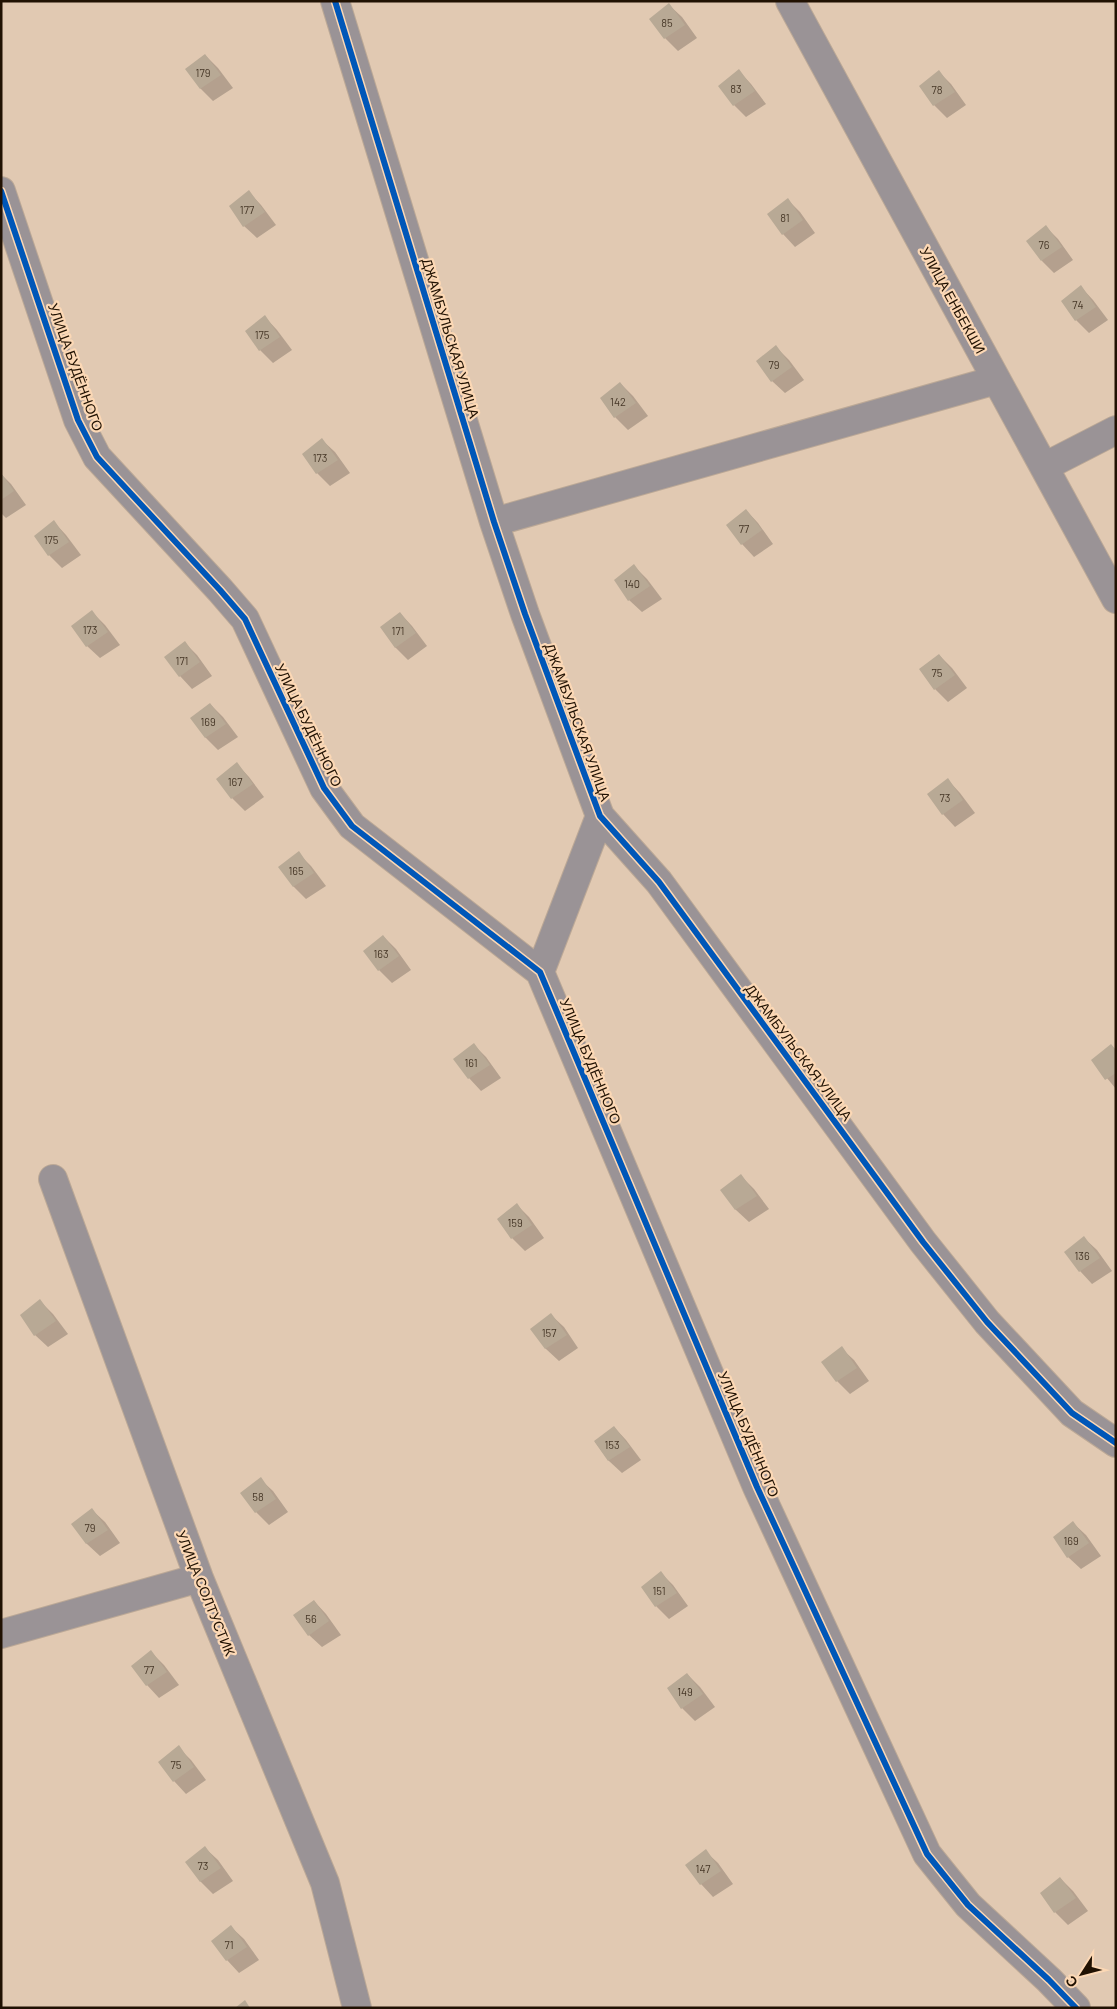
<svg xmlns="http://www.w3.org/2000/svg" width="1117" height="2009" viewBox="0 0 1117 2009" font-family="Barlow,sans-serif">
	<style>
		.shadow { fill: #0003 }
		.building { fill: #b8a995 }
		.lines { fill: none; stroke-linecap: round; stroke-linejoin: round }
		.minor-casing { stroke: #bba896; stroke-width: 30 }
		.minor { stroke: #9a9396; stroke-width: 28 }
		.cycleway-casing { stroke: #fcd8b5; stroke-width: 9 }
		.cycleway { stroke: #0057b8; stroke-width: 6 }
		.labels { text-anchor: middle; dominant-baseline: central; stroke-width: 4.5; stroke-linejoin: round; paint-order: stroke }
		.number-label { font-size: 11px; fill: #463727 }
		.street-label { font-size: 14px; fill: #201102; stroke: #fcd8b5 }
	</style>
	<rect width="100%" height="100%" fill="#e1c9b2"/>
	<!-- shadow -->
	<path class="shadow" d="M669 5 682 17 697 38 678 51 665 38 651 19Z
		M205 55 218 68 233 88 213 101 201 89 187 70Z
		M739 71 751 84 766 104 746 117 734 105Z
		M939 72 951 84 966 105 947 118 934 105Z
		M249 192 261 205 276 225 257 238 244 226Z
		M788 200 800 212 815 233 795 247 783 234Z
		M1046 227 1058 239 1073 260 1054 273 1042 261Z
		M1081 287 1093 300 1108 320 1089 333 1076 320 1062 301Z
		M265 317 277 330 292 350 273 363 260 350 246 331Z
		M776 347 789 360 804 380 785 393 772 381Z
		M620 383 633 396 648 416 628 430 615 417Z
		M322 440 335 452 350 473 330 486 317 473 303 454Z
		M1 474 11 484 26 505 6 518 1 513Z
		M746 510 758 523 773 544 754 557 742 544Z
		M54 522 66 535 81 555 62 568 49 555 35 536Z
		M634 566 647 579 662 599 642 612 629 600Z
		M92 612 105 625 120 645 100 658 87 646Z
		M400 613 412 626 427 646 408 660 395 647Z
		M185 643 197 655 212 676 192 689 180 676Z
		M939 655 952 668 967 688 948 702 935 689Z
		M210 704 223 717 238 737 218 750 206 738 192 719Z
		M237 764 249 777 264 797 245 811 232 798Z
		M948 780 960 793 975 813 955 827 943 814Z
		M298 853 311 866 326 886 306 899 294 887 280 867Z
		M383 936 396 949 411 970 392 983 379 970Z
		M474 1045 486 1057 501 1078 481 1091 469 1078Z
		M1116 1050V1089L1092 1060Z
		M741 1176 754 1189 769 1209 749 1222 736 1210 722 1190Z
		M517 1205 529 1217 544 1238 525 1251 512 1238Z
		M1084 1238 1097 1250 1112 1271 1092 1284 1080 1271Z
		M40 1301 53 1314 68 1334 48 1347 35 1335Z
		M551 1315 564 1327 578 1348 559 1361 546 1349 532 1329Z
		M841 1348 854 1360 869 1381 850 1394 837 1381Z
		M614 1427 626 1440 641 1460 622 1473 609 1461 595 1442Z
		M260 1479 273 1491 288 1512 269 1525 256 1512Z
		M92 1510 105 1522 120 1543 100 1556 87 1544 73 1524Z
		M1073 1523 1086 1535 1101 1556 1081 1569 1068 1557Z
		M661 1573 673 1585 688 1606 669 1619 656 1606 642 1587Z
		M314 1601 326 1614 341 1635 322 1647 309 1635Z
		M151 1652 164 1665 179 1685 159 1698 147 1685Z
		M687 1674 700 1687 715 1707 695 1721 682 1708Z
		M178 1747 191 1760 206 1780 186 1794 174 1781Z
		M205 1848 218 1860 233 1881 213 1894 201 1882 187 1862Z
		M705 1851 718 1863 733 1884 713 1897 701 1884Z
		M1060 1878 1073 1891 1088 1911 1068 1925 1055 1912Z
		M231 1927 244 1939 259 1960 239 1973 227 1960Z"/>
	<!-- building -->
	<path class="building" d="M669 3 685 25 664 39 649 19Z
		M205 54 221 75 200 89 185 69Z
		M739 69 755 91 733 106 718 86Z
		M939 70 955 92 933 106 919 86Z
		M249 190 265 212 243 227 229 206Z
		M788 198 803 220 782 235 767 214Z
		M1046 225 1062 247 1041 261 1026 241Z
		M1081 285 1096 307 1075 321 1061 301Z
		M265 315 280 337 259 351 245 331Z
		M776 345 792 367 771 382 756 361Z
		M620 382 636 403 614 418 600 398Z
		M322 438 338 460 316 474 302 454Z
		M1 473 14 491 1 500Z
		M746 509 762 530 741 545 726 525Z
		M54 520 69 542 48 556 34 536Z
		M634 564 650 586 628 601 614 580Z
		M92 610 108 632 86 647 71 626Z
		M400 612 416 633 395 648 380 627Z
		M185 641 200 662 179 677 164 657Z
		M939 654 955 675 934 690 919 669Z
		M210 703 226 724 205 738 190 718Z
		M237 762 253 784 231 799 216 779Z
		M948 778 963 800 942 815 927 794Z
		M299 851 314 873 293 887 278 867Z
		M383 935 399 956 378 971 363 951Z
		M474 1043 490 1065 468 1079 453 1059Z
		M1111 1044 1116 1050V1073L1105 1080 1091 1060Z
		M741 1174 757 1196 735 1210 720 1190Z
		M517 1203 532 1225 511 1239 497 1219Z
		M1084 1236 1100 1258 1079 1272 1064 1252Z
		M40 1299 56 1321 34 1336 20 1315Z
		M551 1313 567 1335 545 1349 530 1329Z
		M842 1346 857 1368 836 1382 821 1362Z
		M614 1426 630 1447 608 1461 594 1441Z
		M261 1477 276 1499 255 1513 240 1493Z
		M92 1508 108 1530 86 1544 71 1524Z
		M1073 1521 1089 1543 1067 1558 1053 1537Z
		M661 1571 677 1593 655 1607 641 1587Z
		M314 1600 329 1621 308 1636 293 1615Z
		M151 1650 167 1672 146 1686 131 1666Z
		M687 1673 703 1694 681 1709 667 1688Z
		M179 1745 194 1767 173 1782 158 1762Z
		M205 1846 221 1868 200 1882 185 1862Z
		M706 1849 721 1871 700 1885 685 1865Z
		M1060 1877 1076 1898 1054 1913 1040 1893Z
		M231 1925 247 1947 226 1961 211 1941Z
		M245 2000 250 2008H235Z"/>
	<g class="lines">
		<!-- minor casing -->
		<g class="minor-casing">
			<path id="minor" d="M335 1 494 522 525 614 600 816 659 882 923 1242 987 1322 1072 1413 1116 1443
				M790 1 1116 599
				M1 191 78 420 97 457 220 590 245 619 324 788 352 826 540 972 757 1487 927 1854 968 1905 1049 1980 1076 2008
				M1044 467 1116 430
				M494 522 996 380
				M540 972 600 816
				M53 1179 199 1578 325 1883 357 2008
				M1 1634 199 1578"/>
		</g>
		<!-- minor -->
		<use href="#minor" class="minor"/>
		<!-- cycleway casing -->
		<g class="cycleway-casing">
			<path id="cycleway" d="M335 1 494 522 525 614 600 816 659 882 923 1242 987 1322 1072 1413 1116 1443
				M1 191 78 420 97 457 220 590 245 619 324 788 352 826 540 972 757 1487 927 1854 968 1905 1049 1980 1076 2008"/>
		</g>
		<!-- cycleway -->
		<use href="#cycleway" class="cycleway"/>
	</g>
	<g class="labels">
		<!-- number labels -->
		<g class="number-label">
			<text x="667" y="22">85</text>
			<text x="203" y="72">179</text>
			<text x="736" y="88">83</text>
			<text x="937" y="89">78</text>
			<text x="247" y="209">177</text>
			<text x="785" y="217">81</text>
			<text x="1044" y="244">76</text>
			<text x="1078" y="304">74</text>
			<text x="262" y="334">175</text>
			<text x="774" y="364">79</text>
			<text x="618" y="401">142</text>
			<text x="320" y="457">173</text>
			<text x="744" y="528">77</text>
			<text x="51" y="539">175</text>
			<text x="632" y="583">140</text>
			<text x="90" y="629">173</text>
			<text x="398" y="630">171</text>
			<text x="182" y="660">171</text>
			<text x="937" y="672">75</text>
			<text x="208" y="721">169</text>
			<text x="235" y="781">167</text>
			<text x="945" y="797">73</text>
			<text x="296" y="870">165</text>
			<text x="381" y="953">163</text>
			<text x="471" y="1062">161</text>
			<text x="515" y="1222">159</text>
			<text x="1082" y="1255">136</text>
			<text x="549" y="1332">157</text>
			<text x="612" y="1444">153</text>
			<text x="258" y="1496">58</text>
			<text x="90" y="1527">79</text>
			<text x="1071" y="1540">169</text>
			<text x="659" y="1590">151</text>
			<text x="311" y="1618">56</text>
			<text x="149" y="1669">77</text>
			<text x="685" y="1691">149</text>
			<text x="176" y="1764">75</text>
			<text x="203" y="1865">73</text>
			<text x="703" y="1868">147</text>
			<text x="229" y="1944">71</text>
		</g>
		<!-- street labels -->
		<g class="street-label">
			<text transform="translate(953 300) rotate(61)">УЛИЦА ЕНБЕКШИ</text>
			<text transform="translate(451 338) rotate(73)">ДЖАМБУЛЬСКАЯ УЛИЦА</text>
			<text transform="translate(76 367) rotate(70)">УЛИЦА БУДЁННОГО</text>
			<text transform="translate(578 722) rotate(70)">ДЖАМБУЛЬСКАЯ УЛИЦА</text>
			<text transform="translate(309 725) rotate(64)">УЛИЦА БУДЁННОГО</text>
			<text transform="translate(799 1052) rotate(53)">ДЖАМБУЛЬСКАЯ УЛИЦА</text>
			<text transform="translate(591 1061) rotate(67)">УЛИЦА БУДЁННОГО</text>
			<text transform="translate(749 1434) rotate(67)">УЛИЦА БУДЁННОГО</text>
			<text transform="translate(206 1593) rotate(68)">УЛИЦА СОЛТУСТИК</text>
		</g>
	</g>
	<!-- border -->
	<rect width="1117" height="2009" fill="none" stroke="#201102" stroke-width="5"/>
	<!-- north arrow -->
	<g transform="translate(1082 1974) rotate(234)" stroke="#fcd8b5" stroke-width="4" paint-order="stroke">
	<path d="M0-4L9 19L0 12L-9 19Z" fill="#201102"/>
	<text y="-8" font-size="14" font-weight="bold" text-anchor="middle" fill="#201102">С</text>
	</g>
</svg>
